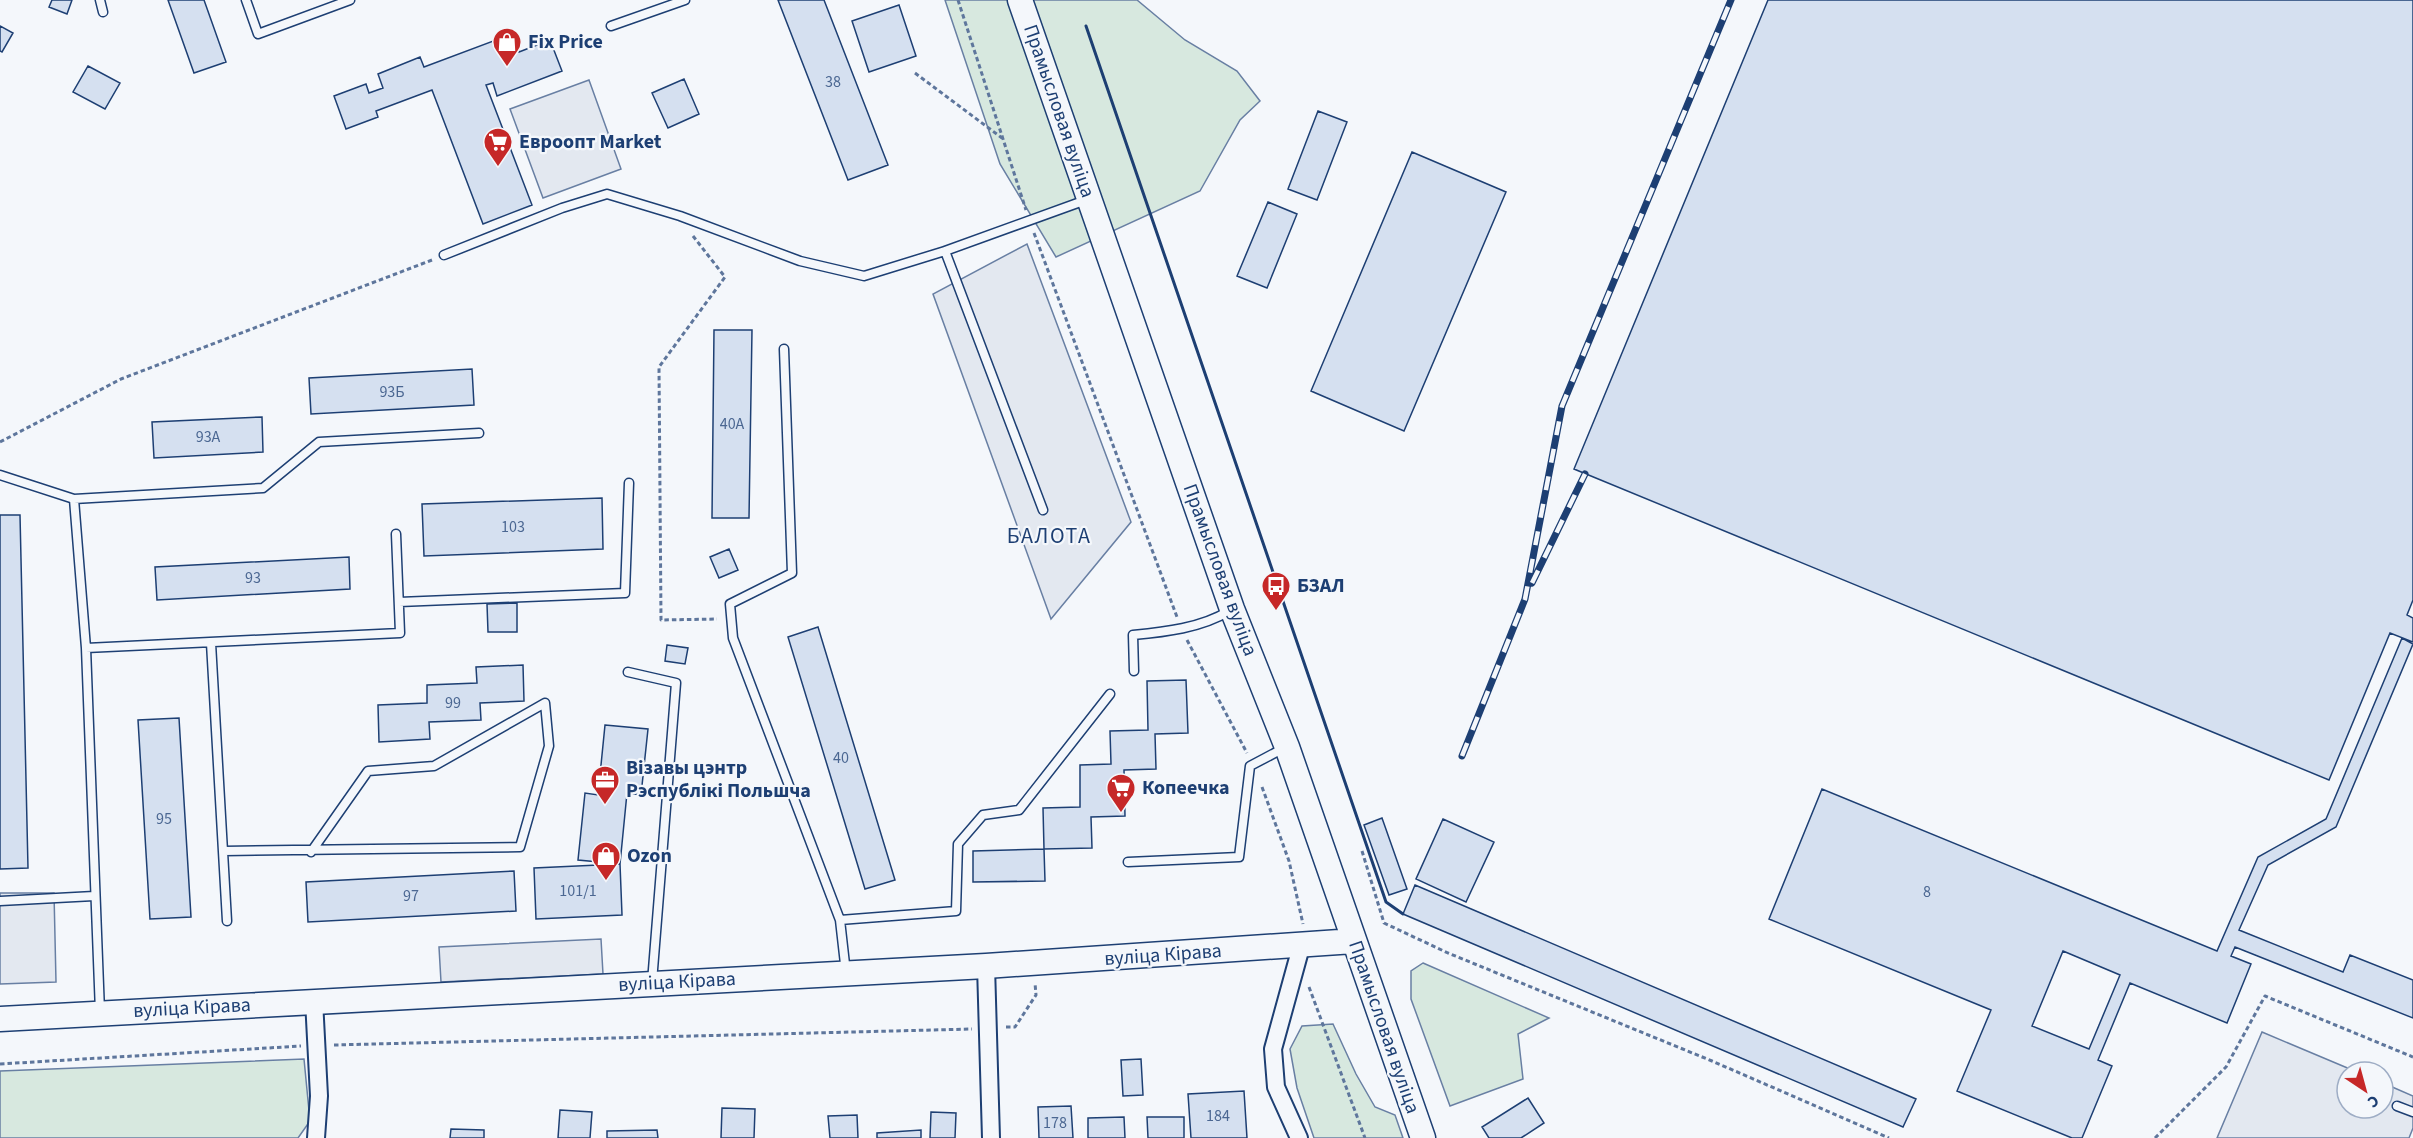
<svg xmlns="http://www.w3.org/2000/svg" width="2413" height="1138" viewBox="0 0 2413 1138" font-family="'Source Sans 3',sans-serif">
	<style>
		.green { fill: #d7e8df; stroke: #687fa3; stroke-width: 1.5 }
		.parking { fill: #e3e8f0; stroke: #687fa3; stroke-width: 1.5 }
		.building { fill: #d5e0f0; stroke: #1d3f73; stroke-width: 1.5; fill-rule: evenodd }
		.lines { fill: none; stroke-linecap: round; stroke-linejoin: round }
		.lane-casing { stroke: #1d3f73; stroke-width: 11 }
		.street-casing { stroke: #1d3f73; stroke-width: 20 }
		.secondary-casing { stroke: #1d3f73; stroke-width: 27 }
		.path { stroke: #5e769c; stroke-width: 3; stroke-dasharray: 4.5 3; stroke-linecap: butt }
		.lane { stroke: #f4f7fb; stroke-width: 8 }
		.street { stroke: #f4f7fb; stroke-width: 16 }
		.secondary { stroke: #f4f7fb; stroke-width: 24 }
		.rail-casing { stroke: #1d3f73; stroke-width: 7 }
		.rail { stroke: #f4f7fb; stroke-width: 4.5; stroke-dasharray: 14; stroke-linecap: butt }
		.wall { stroke: #1d3f73; stroke-width: 3 }
		.labels { text-anchor: middle; dominant-baseline: central; stroke-width: 4.5; stroke-linejoin: round; paint-order: stroke }
		.number-label { font-size: 16px; fill: #4b6792 }
		.poi-label { font-size: 20px; font-weight: bold; fill: #1d3f73; stroke: #f4f7fb; text-anchor: start }
		.street-label { font-size: 20px; fill: #1d3f73; stroke: #f4f7fb }
		.quarter-label { font-size: 22px; letter-spacing: 1.5px; fill: #1d3f73; stroke: #f4f7fb }
	</style>
	<rect width="100%" height="100%" fill="#f4f7fb"/>
	<!-- green -->
	<path class="green" d="M945 0H1137L1185 40 1237 71 1260 101 1240 120 1200 191 1056 257 1000 164Z
		M1423 963 1549 1018 1518 1034 1523 1079 1450 1106 1411 999V971Z
		M1333 1024 1356 1074 1375 1107 1395 1115 1403 1138H1314L1297 1088 1290 1049 1302 1026Z
		M304 1059 310 1121 298 1138H0V1071Z"/>
	<!-- parking -->
	<path class="parking" d="M589 80 621 169 543 198 510 109Z
		M1027 244 1131 522 1051 619 933 294Z
		M0 893H54L56 982 0 984Z
		M601 939 603 974 441 982 439 947Z
		M2262 1032 2357 1072H2347V1108H2383V1083L2413 1096V1128L2409 1138H2217Z"/>
	<!-- building -->
	<path class="building" d="M52 0H72L67 14 49 7Z
		M168 0H204L226 62 194 73Z
		M778 0H824L888 165 848 180Z
		M1768 0H2413V600L2407 615 2413 618V642L2390 633 2329 780 1574 469Z
		M899 5 916 56 869 72 852 21Z
		M0 26 13 33 2 52 0 51Z
		M512 34 519 52 550 40 562 71 497 96 493 83 486 85 532 205 483 224 432 90 376 111 378 117 346 129 334 96 366 84 369 93 383 88 378 74 420 57 424 67Z
		M88 66 120 83 105 109 73 92Z
		M684 79 699 114 668 128 652 93Z
		M1318 111 1347 122 1317 200 1288 189Z
		M1412 152 1506 192 1404 431 1311 391Z
		M1268 202 1297 214 1267 288 1237 276Z
		M714 330H752L749 518H712Z
		M472 369 474 405 311 414 309 378Z
		M262 417 263 452 154 458 152 422Z
		M602 498 603 549 424 556 422 504Z
		M0 515H20L28 868 0 869Z
		M729 549 738 570 719 578 710 557Z
		M349 557 350 589 157 600 155 567Z
		M517 603V632H488L487 604Z
		M818 627 895 880 865 889 788 637Z
		M2402 638 2413 644 2336 827 2268 865 2239 930 2343 972 2350 955 2413 980V1018L2235 947 2231 956 2251 964 2227 1023 2130 983 2098 1060 2112 1066 2082 1138H2072L1957 1091 1991 1010 1769 919 1822 789 2217 951 2258 857 2326 819ZM2063 951 2120 975 2089 1049 2032 1026Z
		M667 645 688 648 685 664 665 661Z
		M523 665 524 701 480 703 481 720 429 722 430 739 379 742 378 705 427 703V685L477 683 476 667Z
		M1186 680 1188 733 1155 734 1156 769 1124 770 1125 816 1091 817 1092 848 1044 849 1043 808 1080 807V765L1111 764 1110 731 1148 730 1147 681Z
		M179 718 191 917 150 919 138 720Z
		M605 725 648 729 641 795 627 793 620 864 578 860 585 793 598 795Z
		M1382 818 1407 889 1389 895 1364 825Z
		M1443 819 1494 842 1466 902 1416 879Z
		M1044 849 1045 881 973 882V851Z
		M620 864 622 915 536 919 534 868Z
		M514 871 516 911 308 922 306 882Z
		M1415 885 1916 1099 1903 1127 1403 914Z
		M1141 1059 1143 1095 1123 1096 1121 1060Z
		M1244 1091 1247 1138H1191L1188 1094Z
		M1528 1098 1544 1123 1521 1138H1489L1482 1127Z
		M1071 1106 1073 1138H1039L1038 1107Z
		M722 1108 755 1109 754 1138H721Z
		M560 1110 592 1112 590 1138H558Z
		M931 1112 956 1113 955 1138H930Z
		M857 1115 858 1138H830L828 1116Z
		M1124 1117 1125 1138H1088V1118Z
		M1147 1117H1184V1138H1148Z
		M451 1129 484 1130V1138H450Z
		M657 1130 658 1138H607V1131Z
		M921 1130V1138H877V1133Z"/>
	<g class="lines">
		<!-- lane casing -->
		<g class="lane-casing">
			<path id="lane" d="M100 0 103 12
				M246 0 258 34 350 0
				M611 26 685 0
				M945 251 1043 510
				M444 255 562 208 607 194 680 216 800 261 864 276 945 251 1086 200
				M784 349 792 573 730 604 733 638 840 920 846 973
				M0 475 74 499
				M399 602 625 593 629 483
				M211 643 227 921
				M86 648 400 633 396 534
				M1134 671 1133 635C1165 632 1201 628 1229 611
				M628 672 676 683 652 982
				M224 851 520 847 549 746 545 703 434 766 368 771 311 852
				M1128 862 1239 857 1250 766 1284 748
				M0 901 94 896
				M840 920 956 911 958 844 983 815 1019 810 1110 694
				M100 1012 86 648 74 499 263 488 319 442 479 433
				M2397 1106 2413 1112"/>
		</g>
		<!-- street casing -->
		<g class="street-casing">
			<path id="street" d="M986 966 991 1138
				M314 1000 319 1096 316 1138
				M1299 1138 1276 1087 1273 1049 1301 947"/>
		</g>
		<!-- secondary casing -->
		<g class="secondary-casing">
			<path id="secondary" d="M1020 0 1232 609 1287 747 1423 1138
				M0 1019 986 966 1354 941"/>
		</g>
		<!-- path -->
		<path class="path" d="M958 0 1026 210
			M915 73 1002 138
			M1034 233 1177 617
			M693 236 725 277 659 367 661 620 717 619
			M0 442 121 379 432 260
			M1187 640 1247 753
			M1262 787 1289 861 1303 924
			M1362 851 1384 923 1448 953 1712 1061 1889 1138
			M1309 987 1365 1138
			M1006 1027H1015L1036 995 1035 983
			M334 1045 972 1029
			M0 1064 301 1046
			M2155 1138 2226 1067 2265 996 2413 1057"/>
		<!-- lane -->
		<use href="#lane" class="lane"/>
		<!-- street -->
		<use href="#street" class="street"/>
		<!-- secondary -->
		<use href="#secondary" class="secondary"/>
		<!-- rail casing -->
		<g class="rail-casing">
			<path id="rail" d="M1532 583 1585 474
				M1462 756 1525 599 1562 406 1731 0"/>
		</g>
		<!-- rail -->
		<use href="#rail" class="rail"/>
		<!-- wall -->
		<path class="wall" d="M1086 26 1386 902 1403 914"/>
	</g>
	<!-- icons -->
	<defs>
		<g id="shop-pin" transform="scale(1.5)"><path d="M0 17L-7.5 6A9.5 9.5 0 1 1 7.5 6Z" fill="#c62828" stroke="#f4f7fb"/><path d="M-5-2.5h2.3a2.7 3.5 0 0 1 5.4 0H5L5.5 6h-11ZM-1.5-2.5h3a1.5 2.3 0 0 0-3 0Z" fill="#fff"/></g>
		<g id="supermarket-pin" transform="scale(1.5)"><path d="M0 17L-7.5 6A9.5 9.5 0 1 1 7.5 6Z" fill="#c62828" stroke="#f4f7fb"/><path d="M-6-5.5h2.5l.6 2H6L4.5 2H-2.5L-4.4-4H-6ZM-1.5 3.2a1.3 1.3 0 1 0 .1 0ZM3 3.2a1.3 1.3 0 1 0 .1 0Z" fill="#fff"/></g>
		<g id="bus-pin" transform="scale(1.5)"><path d="M0 17L-7.5 6A9.5 9.5 0 1 1 7.5 6Z" fill="#c62828" stroke="#f4f7fb"/><path d="M-5-6H5V4H4V6H2V4H-2V6H-4V4H-5ZM-3.5-4V0h7V-4ZM-3.5 1.2v1.5H-2V1.2ZM2 1.2v1.5H3.5V1.2Z" fill="#fff"/></g>
		<g id="office-pin" transform="scale(1.5)"><path d="M0 17L-7.5 6A9.5 9.5 0 1 1 7.5 6Z" fill="#c62828" stroke="#f4f7fb"/><path d="M-6-3h4V-5.5h4V-3h4V5H-6ZM-1-4.5V-3h2v-1.5ZM-6 0V1H6V0Z" fill="#fff"/></g>
	</defs>
	<g fill-rule="evenodd">
		<use href="#shop-pin" x="507" y="42"/>
		<use href="#supermarket-pin" x="498" y="142"/>
		<use href="#bus-pin" x="1276" y="586"/>
		<use href="#office-pin" x="605" y="780"/>
		<use href="#supermarket-pin" x="1121" y="788"/>
		<use href="#shop-pin" x="606" y="856"/>
	</g>
	<g class="labels">
		<!-- number labels -->
		<g class="number-label">
			<text x="833" y="82">38</text>
			<text x="392" y="392">93Б</text>
			<text x="732" y="424">40А</text>
			<text x="208" y="437">93А</text>
			<text x="513" y="527">103</text>
			<text x="253" y="578">93</text>
			<text x="453" y="703">99</text>
			<text x="841" y="758">40</text>
			<text x="164" y="819">95</text>
			<text x="578" y="891">101/1</text>
			<text x="1927" y="892">8</text>
			<text x="411" y="896">97</text>
			<text x="1218" y="1116">184</text>
			<text x="1055" y="1123">178</text>
		</g>
		<!-- poi labels -->
		<g class="poi-label">
			<text x="528" y="42">Fix Price</text>
			<text x="519" y="142">Евроопт Market</text>
			<text x="1297" y="586">БЗАЛ</text>
			<text x="626" y="768">Візавы цэнтр<tspan x="626" dy="23">Рэспублікі Польшча</tspan></text>
			<text x="1142" y="788">Копеечка</text>
			<text x="627" y="856">Ozon</text>
		</g>
		<!-- street labels -->
		<g class="street-label">
			<text transform="translate(1059 111) rotate(71)">Прамысловая вуліца</text>
			<text transform="translate(1220 570) rotate(70)">Прамысловая вуліца</text>
			<text transform="translate(1163 955) rotate(-4)">вуліца Кірава</text>
			<text transform="translate(677 982) rotate(-3)">вуліца Кірава</text>
			<text transform="translate(192 1008) rotate(-3)">вуліца Кірава</text>
			<text transform="translate(1384 1027) rotate(71)">Прамысловая вуліца</text>
		</g>
		<!-- quarter labels -->
		<g class="quarter-label">
			<text x="1049" y="536">БАЛОТА</text>
		</g>
	</g>
	<!-- north arrow -->
	<g transform="translate(2365 1090) rotate(144)"><circle r="28" fill="#f4f7fb" stroke="#9eadc5" stroke-width="1.5"/>
	<path d="M0-4.5L10 22L0 15L-10 22Z" fill="#c62828"/>
	<text y="-9" font-size="16" font-weight="bold" text-anchor="middle" fill="#1d3f73">С</text>
	</g>
</svg>
